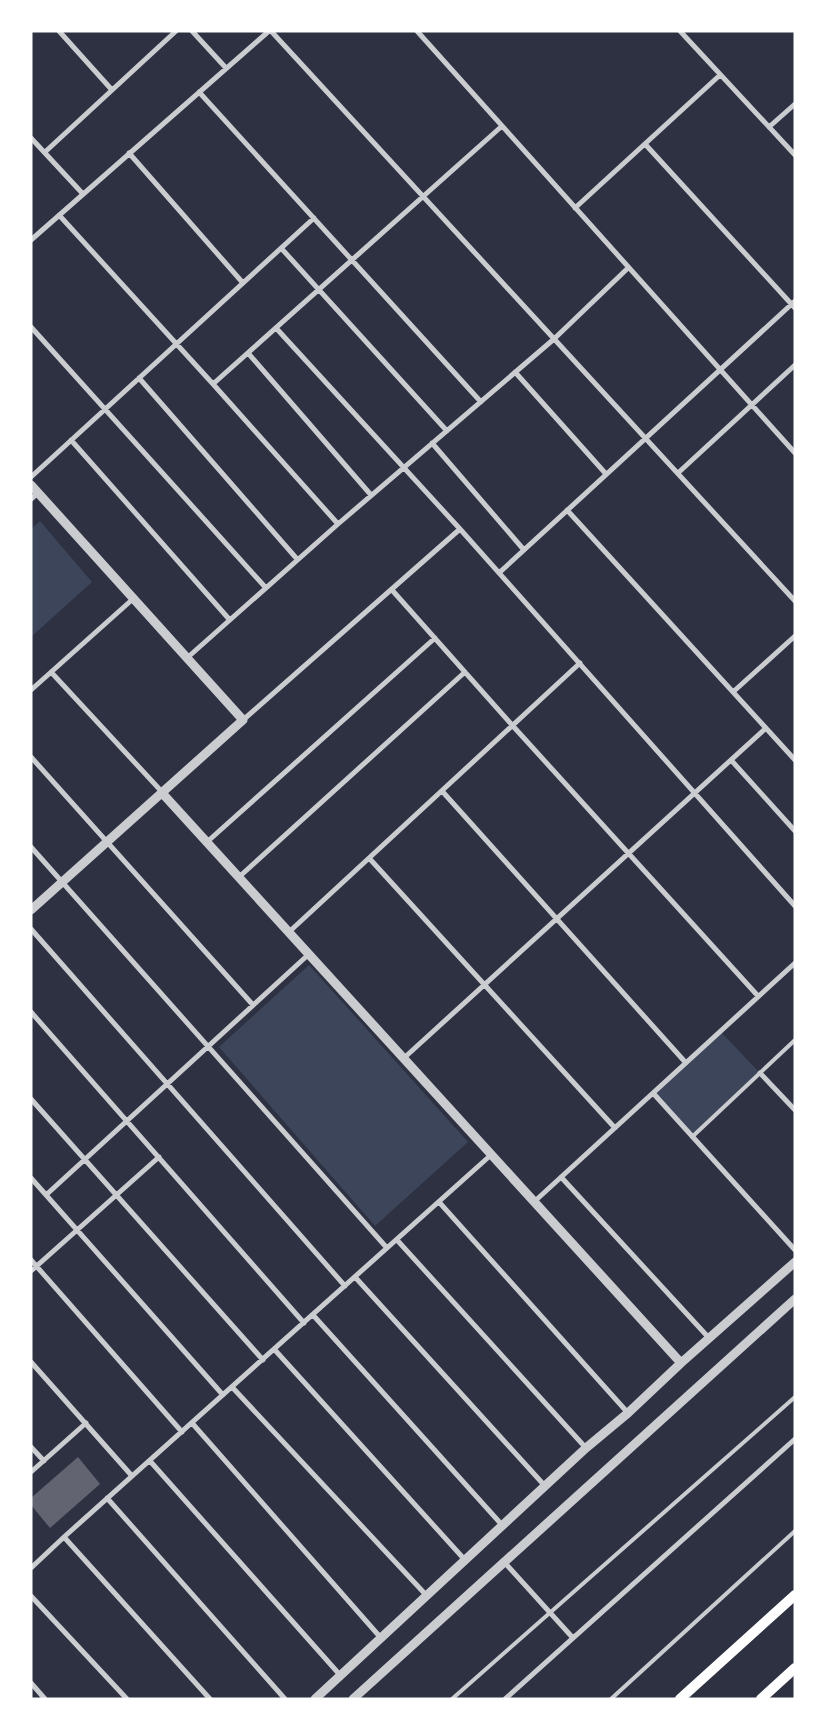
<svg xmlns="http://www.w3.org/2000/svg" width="826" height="1730" viewBox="0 0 826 1730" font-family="'Nunito Sans',sans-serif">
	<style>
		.green { fill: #3c4559 }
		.building { fill: #626471 }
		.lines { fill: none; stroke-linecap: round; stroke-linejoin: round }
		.service { stroke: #caccd0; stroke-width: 4 }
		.minor { stroke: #caccd0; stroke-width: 5 }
		.tertiary { stroke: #caccd0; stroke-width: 9 }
		.secondary { stroke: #fff; stroke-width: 10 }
	</style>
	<rect width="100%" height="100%" fill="#2d3142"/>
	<!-- green -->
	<path class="green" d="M40 521 92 582 31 637V529Z
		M309 965 468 1142 375 1226 219 1047Z
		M720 1031 760 1073 692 1137 653 1093Z"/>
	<!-- building -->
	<path class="building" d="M78 1457 100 1484 50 1528 31 1505V1498Z"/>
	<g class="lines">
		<!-- service -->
		<path class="service" d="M692 1137 795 1040
			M452 1699 795 1397
			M611 1699 795 1531"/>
		<!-- minor -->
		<path class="minor" d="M59 31 112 90
			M192 31 226 68
			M271 31 795 601
			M417 31 795 453
			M680 31 795 155
			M199 92 481 402
			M769 127 795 104
			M31 138 83 194
			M645 144 795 308
			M45 152 176 31
			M129 153 243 283
			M575 208 720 75
			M59 215 213 384 338 524
			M31 240 269 31
			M281 248 447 431
			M31 327 266 588
			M276 328 460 529 795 906
			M248 353 371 495
			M515 372 606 474
			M139 378 297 559
			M213 384 502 126
			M71 440 229 619
			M432 443 524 550
			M678 473 795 365
			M31 477 314 218
			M31 499 38 493
			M567 510 795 760
			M499 573 795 301
			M392 590 512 725 758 996
			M187 658 338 524 554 339 628 268
			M51 672 163 793
			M31 690 134 598
			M733 692 795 636
			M243 720 460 529
			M31 757 253 1005
			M731 760 795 831
			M442 791 686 1063
			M207 842 435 638
			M31 847 387 1248
			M369 858 615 1128
			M239 877 465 672
			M31 929 345 1286
			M289 932 580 663
			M31 1012 304 1323
			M404 1058 766 728
			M760 1073 795 1110
			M653 1093 795 1250
			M31 1099 263 1360
			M561 1177 709 1338
			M31 1178 223 1395
			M46 1195 309 954
			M535 1201 795 963
			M439 1202 628 1413
			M397 1240 586 1448
			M31 1260 182 1432
			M31 1271 159 1157
			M355 1277 545 1486
			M313 1315 502 1525
			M274 1349 465 1560
			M31 1362 132 1476
			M232 1387 427 1596
			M192 1423 381 1638
			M31 1447 44 1461
			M150 1461 340 1675
			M31 1472 86 1423
			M107 1498 285 1699
			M64 1537 210 1699
			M505 1563 573 1638
			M31 1568 64 1537 492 1154
			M31 1596 127 1699
			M31 1683 45 1699
			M505 1699 795 1439"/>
		<!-- tertiary -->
		<path class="tertiary" d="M31 485 243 720 31 910
			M163 794 681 1363
			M315 1699 586 1448 628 1413 681 1363 795 1262
			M353 1699 795 1299"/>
		<!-- secondary -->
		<path class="secondary" d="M680 1699 795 1595
			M761 1699 795 1668"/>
	</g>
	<!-- border -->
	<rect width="826" height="1730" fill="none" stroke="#ffffff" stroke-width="65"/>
</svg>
